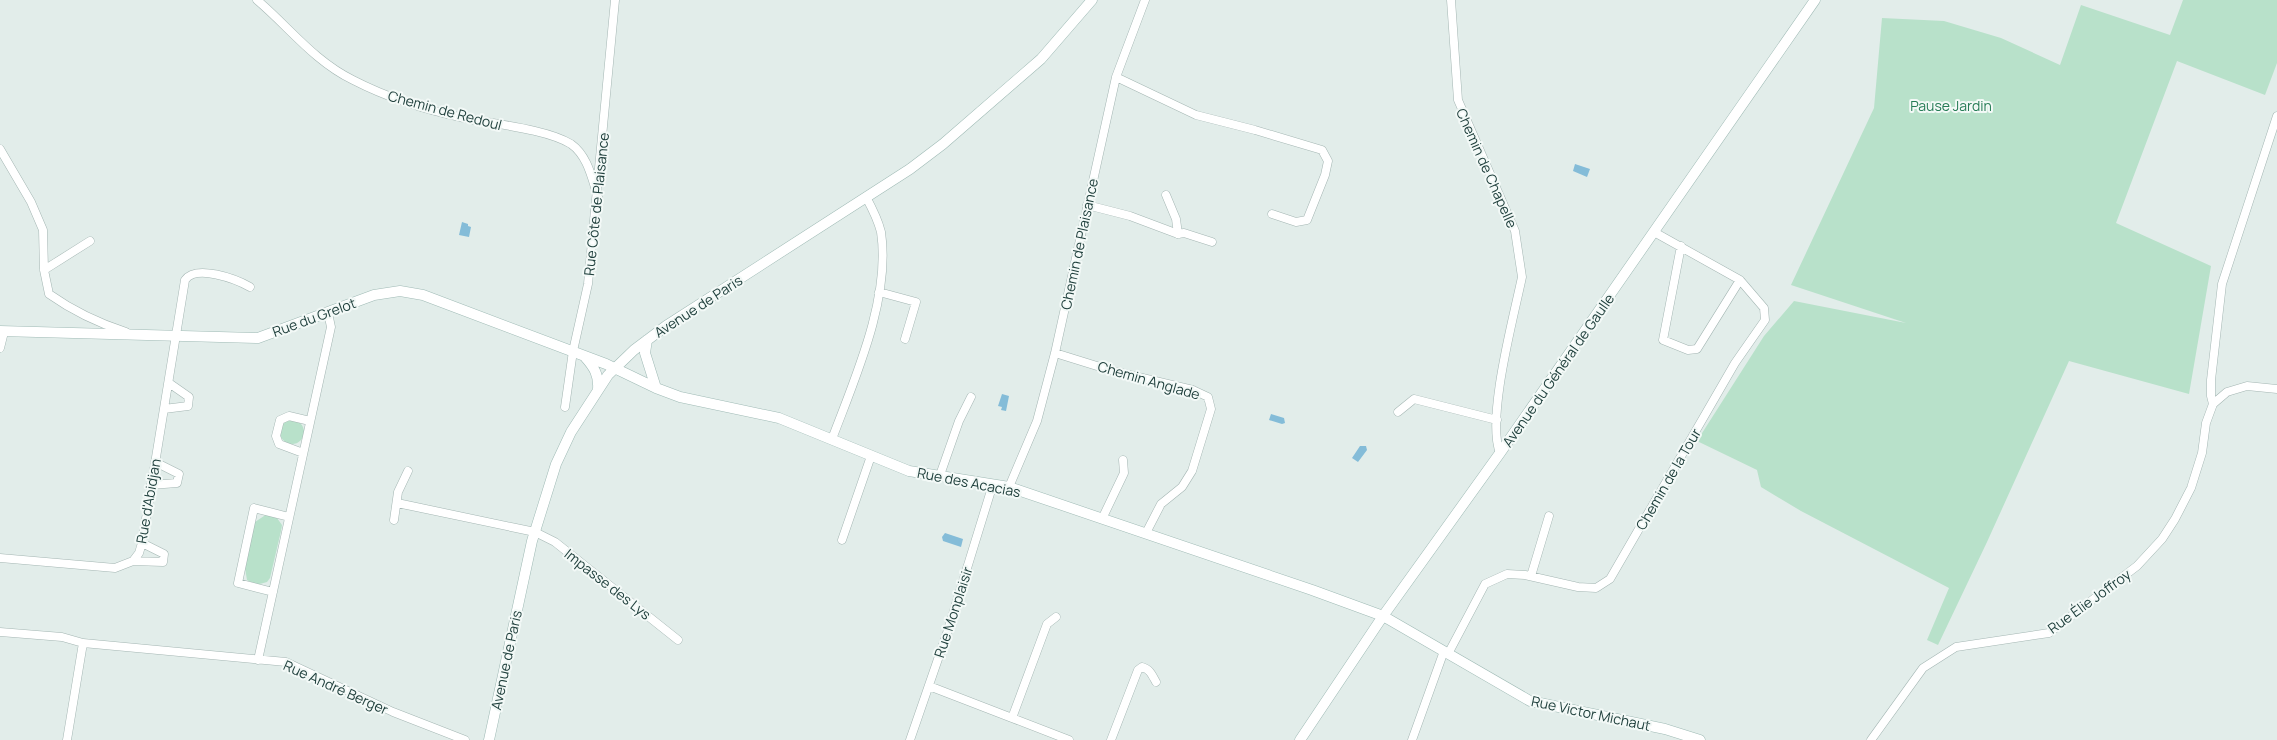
<svg xmlns="http://www.w3.org/2000/svg" width="2277" height="740" viewBox="0 0 2277 740" font-family="Manrope,sans-serif">
	<style>
		.green { fill: #b8e1ca }
		.water { fill: #84bcd8 }
		.lines { fill: none; stroke-linecap: round; stroke-linejoin: round }
		.street-casing { stroke: #a4b6b3; stroke-width: 9 }
		.secondary-casing { stroke: #9fbab5; stroke-width: 11 }
		.street { stroke: #fff; stroke-width: 8 }
		.secondary { stroke: #fff; stroke-width: 10 }
		.labels { text-anchor: middle; dominant-baseline: central; stroke-width: 4; stroke-linejoin: round; paint-order: stroke }
		.park-label { font-size: 14px; fill: #267c56; stroke: #f3f9f7 }
		.street-label { font-size: 14px; fill: #20403d; stroke: #f3f9f7 }
	</style>
	<rect width="100%" height="100%" fill="#e2edea"/>
	<!-- green -->
	<path class="green" d="M2183 0H2277V63L2265 95 2177 61 2116 223 2211 266 2189 394 2069 361 1987 542 1938 645 1927 640 1949 588 1801 511 1761 487 1757 470 1697 441 1764 336 1794 301 1906 323 1791 285 1874 108 1882 18 1944 21 2001 38 2060 65 2081 5 2170 35Z
		M280 432a12 12 0 1 1 24 0a12 12 0 1 1-24 0Z
		M267 514 277 518 282 525 281 531 270 578 267 582 256 585 247 580 245 568 255 522Z"/>
	<!-- water -->
	<path class="water" d="M1575 164 1590 169 1587 177 1573 171Z
		M462 222 468 224V226L471 227 469 237 459 235Z
		M1002 394 1009 396 1006 411 1001 410 1002 407 998 406Z
		M1271 414 1284 418 1285 423 1282 424 1269 420Z
		M1360 446H1366L1367 450 1358 462 1352 458Z
		M945 533 963 539 961 547 943 541 942 537Z"/>
	<g class="lines">
		<!-- street casing -->
		<g class="street-casing">
			<path id="street" d="M257 0C289 27 314 61 353 80 388 98 426 110 464 118 493 124 547 129 571 144 588 156 592 179 598 197
				M1451 0 1458 100 1515 231 1522 277C1514 316 1486 418 1500 453
				M1116 77 1196 115 1255 130 1322 150 1328 161 1325 175 1307 220 1296 222 1272 214
				M0 149 31 202 43 230 44 270 49 294C73 311 98 323 126 332
				M1087 205 1130 216 1178 234 1176 219 1166 195
				M1178 234 1184 233 1212 242
				M1681 246 1663 340 1688 350 1697 349 1740 280
				M44 270 90 241
				M879 292 916 302 905 339
				M0 348 4 332
				M1055 353 1113 371 1193 390 1208 397 1211 409 1192 471 1182 487 1161 504 1146 533
				M2213 404 2211 396V380L2222 284 2277 116
				M565 407 573 351 588 284 615 0
				M164 409 188 406 189 397 169 383
				M1398 412 1414 399 1497 420
				M832 439C855 378 891 298 881 232 878 220 872 208 866 197
				M303 453 279 444 276 436 280 420 289 416 310 421
				M940 475 959 421 971 397
				M151 485 177 483 179 474 155 462
				M1009 487 1037 421 1055 353 1116 77 1145 0
				M397 503 535 532 555 542 678 640
				M1102 519 1124 473 1123 460
				M394 520 398 492 408 471
				M842 540 871 456
				M0 558 115 568 133 561 139 553 142 543 185 280C196 264 236 279 250 287
				M133 561 163 562 164 554 142 543
				M1531 576 1549 516
				M273 592 238 583 254 508 289 517
				M0 632 62 637 83 643 67 740
				M83 643 286 662 393 712 465 740
				M1448 654 1485 584 1507 574 1525 575 1578 587 1596 588 1610 579 1735 363 1765 320 1764 308 1740 280 1654 232
				M258 660 331 327 328 313
				M929 686 1012 718 1047 624 1056 617
				M1012 718 1069 740
				M910 740 947 633 993 484
				M1111 740 1138 670 1142 667C1150 669 1152 675 1156 682
				M1412 740 1444 651
				M1871 740 1923 668 1956 647 2049 633 2137 566 2162 539 2175 519 2191 488 2202 453 2206 423 2213 404 2227 392 2247 386 2277 389"/>
		</g>
		<!-- secondary casing -->
		<g class="secondary-casing">
			<path id="secondary" d="M0 331 258 338 374 295 400 291 423 295 606 364 656 388 680 397 779 418 909 471 1009 487 1312 590 1383 616 1530 701 1665 729 1700 740
				M647 340 645 353 656 388
				M585 357C594 367 599 375 598 389
				M489 740 532 541 556 464 571 432 608 375 634 350 666 326 910 169 943 144 1041 59 1092 0
				M1300 740 1383 616 1500 453 1815 0"/>
		</g>
		<!-- street -->
		<use href="#street" class="street"/>
		<!-- secondary -->
		<use href="#secondary" class="secondary"/>
	</g>
	<g class="labels">
		<!-- park labels -->
		<g class="park-label">
			<text x="1951" y="105">Pause Jardin</text>
		</g>
		<!-- street labels -->
		<g class="street-label">
			<text transform="translate(445 110) rotate(15)">Chemin de Redoul</text>
			<text transform="translate(1487 168) rotate(66)">Chemin de Chapelle</text>
			<text transform="translate(596 204) rotate(-84)">Rue Côte de Plaisance</text>
			<text transform="translate(1079 244) rotate(-78)">Chemin de Plaisance</text>
			<text transform="translate(698 306) rotate(-33)">Avenue de Paris</text>
			<text transform="translate(314 317) rotate(-20)">Rue du Grelot</text>
			<text transform="translate(1558 370) rotate(-55)">Avenue du Général de Gaulle</text>
			<text transform="translate(1149 380) rotate(16)">Chemin Anglade</text>
			<text transform="translate(1668 479) rotate(-60)">Chemin de la Tour</text>
			<text transform="translate(969 482) rotate(11)">Rue des Acacias</text>
			<text transform="translate(148 501) rotate(-80)">Rue d'Abidjan</text>
			<text transform="translate(608 584) rotate(38)">Impasse des Lys</text>
			<text transform="translate(2089 601) rotate(-36)">Rue Élie Joffroy</text>
			<text transform="translate(953 612) rotate(-72)">Rue Monplaisir</text>
			<text transform="translate(506 660) rotate(-78)">Avenue de Paris</text>
			<text transform="translate(336 687) rotate(24)">Rue André Berger</text>
			<text transform="translate(1591 713) rotate(12)">Rue Victor Michaut</text>
		</g>
	</g>
</svg>
